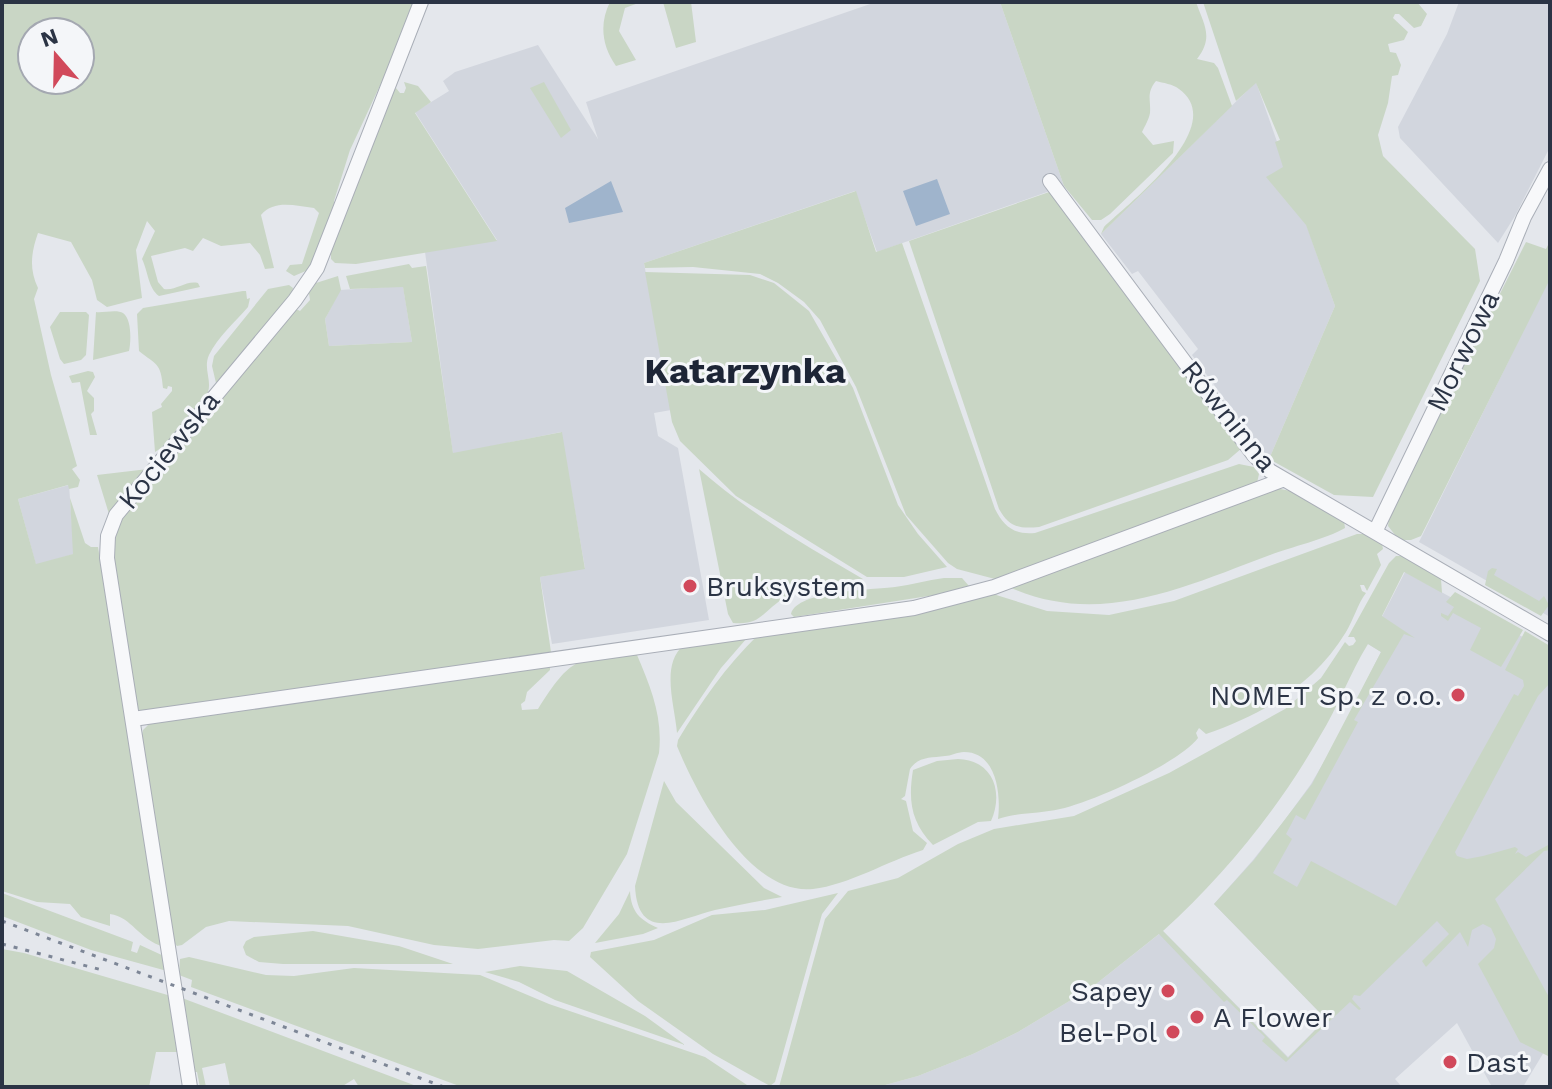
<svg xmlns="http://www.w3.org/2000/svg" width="1552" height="1089" viewBox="0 0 1552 1089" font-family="'Work Sans',sans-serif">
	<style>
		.built { fill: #d2d6de }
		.green { fill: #c9d6c5; fill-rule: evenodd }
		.water { fill: #9fb4cc }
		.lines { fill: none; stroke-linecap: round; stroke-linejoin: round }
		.minor-casing { stroke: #a9aeb7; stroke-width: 16 }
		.minor { stroke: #f7f8fa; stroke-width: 14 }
		.rail { stroke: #7d8696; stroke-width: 3; stroke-dasharray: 4 8; stroke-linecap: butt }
		.poi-dot { fill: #d1495b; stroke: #f4f6f9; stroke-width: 3 }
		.labels { text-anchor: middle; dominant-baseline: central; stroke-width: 6; stroke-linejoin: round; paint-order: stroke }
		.street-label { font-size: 28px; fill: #2b3445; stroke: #f4f6f9 }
		.poi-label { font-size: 28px; fill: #2b3445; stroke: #f4f6f9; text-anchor: start }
		.district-label { font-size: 36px; font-weight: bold; fill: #1d2536; stroke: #f4f6f9 }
	</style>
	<rect width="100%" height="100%" fill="#e4e7ec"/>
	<!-- built -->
	<path class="built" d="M876 2H1000L1064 186 877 252 855 191 644 263 671 410 654 413 658 436 678 448 709 620 552 644 540 577 585 568 561 432 453 454 425 252 497 240 415 112 449 91 443 81 455 72 538 45 598 139 586 102Z
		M1459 2H1550V147L1515 216 1498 243 1400 138 1398 127 1447 34Z
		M1256 82 1335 306 1269 459 1192 355 1198 349 1138 271 1132 274 1101 234Z
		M1549 279H1550V617L1419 542Z
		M403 286 412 342 329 346 325 319 340 290Z
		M69 485 74 554 36 565 18 499Z
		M1405 572 1550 652V1042L1523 1087H1492L1457 1023 1395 1079 1402 1087H878L918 1076 973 1054 1018 1032 1091 988 1163 931 1288 1057 1326 1019 1214 904 1253 860 1284 821 1311 784 1332 748 1381 652 1368 644Z"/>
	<!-- green -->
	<path class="green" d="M2 2H414L390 64 350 150 334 201 337 209 308 270 294 276 286 271 290 265 302 264 319 213 314 208C296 206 274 199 261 215L274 268 265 269 260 255 250 243 221 246 203 238 193 251 185 248 151 256 158 282 164 289C176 291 186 280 198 283L200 287 159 296C148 288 148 271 142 259L155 231 147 221 136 250 142 298 107 307 97 300 92 280 71 242 38 233C31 253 29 269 38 288L34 299 51 375 77 466 72 469 80 480 78 487 69 489 68 485 18 499 36 564 73 554 70 498 85 543 91 547H98L164 947C138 939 132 917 110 914V926L81 917 70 904 37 902 2 891ZM32 32H80V80H32Z
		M610 2H641L625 8 619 31 636 60 616 66C602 46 599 24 610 2Z
		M663 2H691L696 42 676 48Z
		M1000 2H1196C1204 25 1214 37 1197 59L1214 63 1218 68 1232 106 1101 234 1104 227C1129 203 1230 126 1179 89 1173 84 1163 83 1156 81 1146 93 1151 100 1150 113 1149 119 1145 126 1142 132L1153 145 1174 141 1173 153 1110 214 1101 220H1092L1064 186Z
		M1203 2H1417L1427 14 1421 26 1414 28 1399 14H1395L1393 18 1408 32 1404 40 1388 44 1390 52 1396 53 1401 65 1398 75 1392 76 1388 103 1378 135 1383 156 1475 249 1480 281 1373 497 1334 495 1269 459 1335 306 1306 225 1266 177 1283 167 1275 142 1280 140 1256 83 1236 101Z
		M404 82 418 86 431 102 415 113 497 241 356 264 335 263 331 259V252L344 214 392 92 396 88 400 93H404L406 88Z
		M544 82 571 130 561 138 530 88Z
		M1055 190 1242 448 1228 460 1039 527C1019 529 1009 527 999 509L909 241Z
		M856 191 876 252 902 243 995 509C1004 527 1015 535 1035 533L1239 464 1254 467 1259 474 1257 483 995 579 957 569 948 563 906 515 856 387 820 320 804 302 778 283 760 274 693 267 645 268 644 263Z
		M1550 241V279L1421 536 1411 540H1399L1388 526 1390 512 1526 242 1546 249Z
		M409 264 412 268 426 266 453 453 562 432 585 569 540 577 551 652 548 655 296 690 222 703 162 711H140L137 707 112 560 114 531 121 519 190 439 189 435 284 322 296 309 300 311 310 300 309 293 316 283 338 276 341 290 325 319 329 346 412 342 403 287 350 289 346 276Z
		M645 272 750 275 774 283 809 311 853 388 898 505 918 534 947 567 904 577H867L736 496 680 441 672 422Z
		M289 285 293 288 292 293 216 383 212 366 214 356 268 289Z
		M243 291H246L247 299 250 298 248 307C235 322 217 338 209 355 203 368 212 380 208 392 204 408 169 444 155 452L152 412 162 407 161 404 172 391V387L168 386 167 389 163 388C161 362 156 365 139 351L137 314 143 308Z
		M60 312H86L89 315 86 355 81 360 64 364 60 359 50 327Z
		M96 312C103 313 117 309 123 313 132 319 131 342 129 351L93 360Z
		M88 371 93 372 95 377 87 391 94 398V411L91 414 97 435H90L80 382 72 383 69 376Z
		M148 469 109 514 97 475Z
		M699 469C749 513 806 546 863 579 844 580 824 581 806 588 797 592 785 596 777 603 760 616 758 625 733 623L728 614Z
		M1276 488 1295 492 1344 521 1345 528C1326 539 1291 547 1270 555 1184 587 1099 628 1009 587Z
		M1357 534H1368L1382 544 1383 549 1377 554 1381 565 1367 591 1364 585H1360L1362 591 1366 593C1357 605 1354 619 1346 632 1314 685 1263 714 1206 734L1199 728 1196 733 1198 738C1179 763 1093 802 1060 809 1039 814 1019 812 998 819 1001 795 997 752 964 752 957 752 951 756 945 756 931 758 919 756 910 769L905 796 901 799 906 801 913 831 927 843 923 850C888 861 848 885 813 889 750 896 697 795 677 746L678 740C701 702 726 666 759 634L993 594 1047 611 1109 615 1174 601Z
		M1396 556H1403L1441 579 1442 593 1404 572 1382 616 1415 638 1404 634 1354 720 1358 722 1305 820 1296 815 1286 834 1292 839 1273 873 1297 887 1311 861 1396 906 1514 694 1518 696 1524 686 1523 680 1505 670 1525 631 1550 646V683L1538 696 1455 852 1457 856 1467 859 1483 856 1515 847 1518 849 1515 854 1518 852 1526 857 1550 844V850L1544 851 1495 899 1550 999V1057L1520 1042 1478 964 1494 948 1496 939 1491 928 1483 924 1472 930 1468 947 1460 932 1426 967 1422 961 1449 934 1437 921 1360 996 1354 995 1352 999 1361 1009 1359 1010 1350 1002 1286 1062 1262 1041 1265 1037 1227 1000 1224 1002 1159 934 1091 988 1018 1032 973 1054 918 1076 878 1087H779L825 919 848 891 898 878 958 844 994 829 1074 816 1169 773 1285 709 1321 678 1345 642 1349 646 1353 645 1356 641 1354 637H1348L1389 563ZM1368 644 1381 652 1312 784 1254 860 1214 904 1326 1019 1288 1058 1163 931C1225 875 1279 808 1320 736 1338 707 1350 673 1368 644Z
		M1492 568 1497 569 1494 575 1539 601 1544 596 1549 605 1541 616 1485 585 1488 571Z
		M944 578H962L969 586 967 590 794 617 791 614C797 590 873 590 895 587 912 585 927 580 944 578Z
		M1455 592 1523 630 1501 667 1470 650 1481 628 1453 613 1448 621 1441 616V613L1448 616 1454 607 1446 602Z
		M747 638 721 668 677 733C675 706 660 664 684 645Z
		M637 655C651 688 663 717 659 753L627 854 583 928 569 941 554 940 478 949 434 945 348 926 229 921 206 927 182 945 177 946 173 942 142 735 143 730 150 723 546 665 550 667V670L527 692 525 701 521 704 522 710 538 709C572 656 576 658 637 655Z
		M958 759C993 760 1004 792 991 821L978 822 933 845C911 822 908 801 913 770L937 761Z
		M664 781 676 802 764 888 782 897C759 901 737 905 715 910 682 918 638 945 635 886Z
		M630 891C631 912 640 920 658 928L643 934 595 943 619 914Z
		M2 893 133 942 131 951 137 953 140 945 166 957 167 971 91 950 2 916Z
		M838 893 822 914 775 1082 770 1086 713 1054 638 1001 590 957 591 952 654 940 712 915 765 910Z
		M313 931 399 946 453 964H283L259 962 246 955 243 947 246 941 254 937Z
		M2 949 24 953 171 996 177 1052H156L149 1087H2Z
		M189 957 266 975 294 976 354 968 480 975 549 1004 705 1057 750 1087H462L191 987 192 980 179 975 180 959Z
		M520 966 567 971 645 1016 685 1045 555 1000 519 982 485 972Z
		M182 998 419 1087H359L354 1079 341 1087H230L225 1063 202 1068 206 1087H200L197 1072H192Z"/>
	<!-- water -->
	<path class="water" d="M937 179 950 214 916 226 903 191Z
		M611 181 623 212 569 223 565 208Z"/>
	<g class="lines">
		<!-- minor casing -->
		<g class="minor-casing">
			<path id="minor" d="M1050 181 1253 454 1270 471 1550 634
				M1375 532 1506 261 1524 217 1550 169
				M133 719 914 608 994 587 1282 480
				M190 1087 107 558 108 536 116 515 295 300 317 268 421 2"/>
		</g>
		<!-- minor -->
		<use href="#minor" class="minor"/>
		<!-- rail -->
		<path class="rail" d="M2 921 444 1087
			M2 944 106 971"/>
	</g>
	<!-- markers -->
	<g class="poi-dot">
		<circle cx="690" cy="586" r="8"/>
		<circle cx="1458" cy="695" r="8"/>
		<circle cx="1168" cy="991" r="8"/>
		<circle cx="1197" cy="1017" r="8"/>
		<circle cx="1173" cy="1032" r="8"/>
		<circle cx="1450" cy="1062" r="8"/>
	</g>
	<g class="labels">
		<!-- street labels -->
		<g class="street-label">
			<text transform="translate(1463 351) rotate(-64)">Morwowa</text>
			<text transform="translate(1229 416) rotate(51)">Równinna</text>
			<text transform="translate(169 450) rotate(-51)">Kociewska</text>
		</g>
		<!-- poi labels -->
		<g class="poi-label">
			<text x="706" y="586">Bruksystem</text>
			<text x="1442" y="695" text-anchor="end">NOMET Sp. z o.o.</text>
			<text x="1152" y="991" text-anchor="end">Sapey</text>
			<text x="1213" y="1017">A Flower</text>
			<text x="1157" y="1032" text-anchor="end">Bel-Pol</text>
			<text x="1466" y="1062">Dast</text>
		</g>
		<!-- district labels -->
		<g class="district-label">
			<text x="745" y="371">Katarzynka</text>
		</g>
	</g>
	<!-- border -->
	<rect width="1552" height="1089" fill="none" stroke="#2b3445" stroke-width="8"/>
	<!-- north arrow -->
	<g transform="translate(56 56) rotate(340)"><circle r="38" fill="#f4f6f9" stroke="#a4a8b1" stroke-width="2"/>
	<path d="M0-6L14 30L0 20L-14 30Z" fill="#d1495b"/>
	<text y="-12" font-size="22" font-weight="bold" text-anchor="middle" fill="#2b3445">N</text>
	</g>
</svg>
